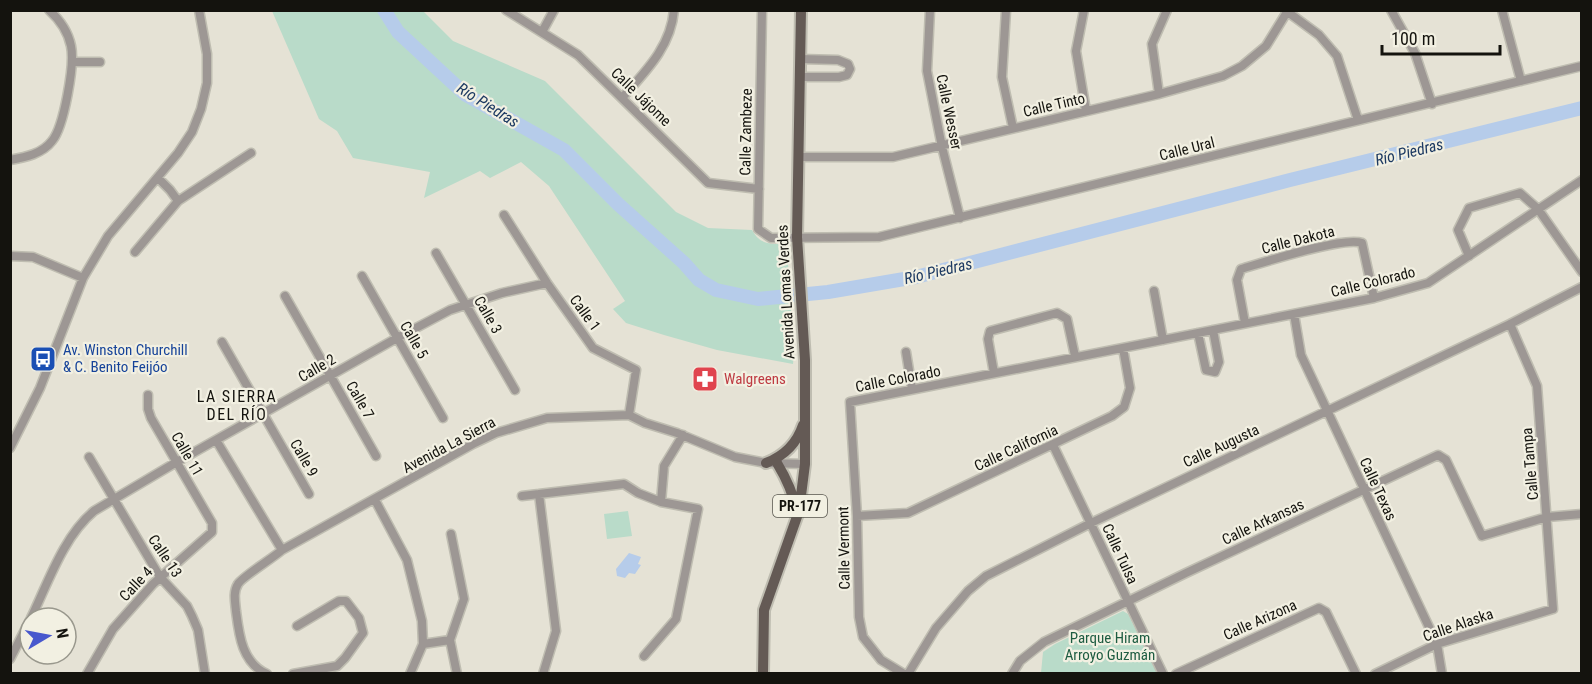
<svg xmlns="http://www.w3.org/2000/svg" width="1592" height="684" viewBox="0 0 1592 684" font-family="'Roboto Condensed',sans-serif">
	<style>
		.green { fill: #b9dbc9 }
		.water { fill: #b6ccea }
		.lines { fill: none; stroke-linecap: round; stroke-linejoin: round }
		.river { stroke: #b6ccea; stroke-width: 14 }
		.minor-casing { stroke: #bfbdb1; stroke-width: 11 }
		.major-casing { stroke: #bfbdb1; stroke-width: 14 }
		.minor { stroke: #9d9794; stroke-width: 8 }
		.major { stroke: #645a55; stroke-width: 10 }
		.labels { text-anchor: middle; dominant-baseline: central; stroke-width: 4.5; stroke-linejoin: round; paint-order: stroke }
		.shield { fill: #f2f0e2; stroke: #57554e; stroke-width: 1.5 }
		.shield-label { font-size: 14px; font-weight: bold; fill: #14130e }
		.street-label { font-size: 15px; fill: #14130e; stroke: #f2f0e2 }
		.transit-label { font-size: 15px; fill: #164399; stroke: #f2f0e2; text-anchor: start }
		.health-label { font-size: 15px; fill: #be3a42; stroke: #f2f0e2; text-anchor: start }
		.park-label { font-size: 15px; fill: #1d5c41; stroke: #f2f0e2 }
		.water-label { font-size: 16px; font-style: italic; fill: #1d3a62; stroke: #f2f0e2 }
		.neighbourhood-label { font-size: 16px; letter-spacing: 1.5px; fill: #14130e; stroke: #f2f0e2 }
	</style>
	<rect width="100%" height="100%" fill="#e5e2d5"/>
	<!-- green -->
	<path class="green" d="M272 11H423L453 41 545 81 676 212 708 228 752 230C760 244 768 244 784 244L787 249 794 352 793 364 717 350 664 335 626 323 613 309 625 301 549 186 521 162 490 178 480 171 424 198 430 172 353 158 337 131 319 119Z
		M628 511 632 536 607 539 604 514Z
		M1123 611 1128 614 1157 673H1041L1043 652 1055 644Z"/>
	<!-- water -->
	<path class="water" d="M629 553 641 557 638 564 641 565 635 574 629 573 625 578 617 576 616 569Z"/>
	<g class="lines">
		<!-- river -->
		<path class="river" d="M384 10 398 32 466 95 564 150 618 204 684 263 699 280 716 290 758 299 828 292 916 277 1290 180 1582 108"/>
		<!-- minor casing -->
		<g class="minor-casing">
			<path id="minor" d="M506 10 578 55 708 183 759 189
				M762 10 758 229 771 238 879 237 1582 66
				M930 10 927 71 942 147 960 218
				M1006 10 1002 77 1013 128
				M1084 10 1076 51 1086 111
				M1285 10 1319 35 1337 56 1358 120
				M1391 10 1415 53 1432 104
				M1502 10 1521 81
				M542 32 554 10
				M72 62H100
				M799 77H839L847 75 850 69 848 64 838 60 800 59
				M1159 94 1152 44 1167 10
				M622 98C645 72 671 47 674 10
				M798 157H893L1159 94 1223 76 1242 66 1266 46 1287 12
				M10 160C26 157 42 154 52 141 64 127 75 64 71 46 68 31 60 20 49 10
				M158 178 170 190 178 201
				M504 215 547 283 593 348 636 370 629 415
				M135 252 178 201 251 153
				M436 253 515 390
				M10 256 33 257 83 278
				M1469 256 1458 230 1469 208 1520 193 1538 209 1582 272
				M362 276 443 418
				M1154 291 1163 340
				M285 296 376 456
				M1294 314 1301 355 1437 644 1442 674
				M1245 323 1237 280 1241 269C1265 262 1344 236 1362 243L1374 298
				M1198 333 1206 370 1215 372 1219 362 1213 330
				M222 342 309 494
				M906 352 912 389
				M994 373 988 339 990 331 1057 313 1067 319 1075 356
				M216 440 282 550
				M1053 445 1163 674
				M10 448 40 388 83 278 108 236 178 153 192 132 201 109 207 83V54L199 10
				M89 457 160 577 187 606 192 616 198 630 205 674
				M539 494 556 631 543 674
				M522 496 624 484 638 493 661 502
				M375 500 407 560 422 621 423 644 410 674
				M857 516 908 513 1112 416 1124 407 1130 388 1123 348
				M31 618C48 583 63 537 94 511L175 463 397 338 450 310 502 293 547 283
				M450 640 464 599 451 534
				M423 644 450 640 457 674
				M644 656 676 619 698 509 661 502 664 466 683 435
				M10 659 30 620
				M87 674 113 629 153 584 212 532V523L151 418 148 409V395
				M267 674C242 663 239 635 236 611 235 601 233 592 238 584 242 577 273 558 282 550L473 444 496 433 547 418 629 415 645 423 677 433 735 457 766 463 805 464
				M293 674 337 666 345 658 363 633 359 618 346 601H339L297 626
				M904 674 881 660 863 637 859 617 857 516 850 402 1374 298 1428 283 1582 180
				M908 674 936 628 968 591 986 576 1091 523 1510 324 1582 287
				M1012 674 1020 661 1044 642 1186 573 1438 455 1446 460 1482 536 1547 517 1582 514
				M1176 674 1319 608 1326 612 1356 674
				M1375 674 1437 644 1553 609 1537 386 1510 324"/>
		</g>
		<!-- major casing -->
		<g class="major-casing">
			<path id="major" d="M766 463C784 456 797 443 803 425
				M777 463C786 478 793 492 796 509
				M763 674 764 610 799 511 805 464V360L797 237 801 10"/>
		</g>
		<!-- minor -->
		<use href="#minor" class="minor"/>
		<!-- major -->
		<use href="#major" class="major"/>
	</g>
	<!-- icons -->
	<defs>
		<g id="bus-square" transform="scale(1.35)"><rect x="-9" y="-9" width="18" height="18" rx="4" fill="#1a4fb4" stroke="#f2f0e2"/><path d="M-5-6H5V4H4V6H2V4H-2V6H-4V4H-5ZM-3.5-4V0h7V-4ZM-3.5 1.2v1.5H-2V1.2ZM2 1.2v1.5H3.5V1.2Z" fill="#fff"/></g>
		<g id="pharmacy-square" transform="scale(1.35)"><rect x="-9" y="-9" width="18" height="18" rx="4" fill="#e0444e" stroke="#f2f0e2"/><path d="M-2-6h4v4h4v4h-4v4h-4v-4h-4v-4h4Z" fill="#fff"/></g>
	</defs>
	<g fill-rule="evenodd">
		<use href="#bus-square" x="43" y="359"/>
		<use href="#pharmacy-square" x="705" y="379"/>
	</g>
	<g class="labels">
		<!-- shield labels -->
		<rect class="shield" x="773" y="495" width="54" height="22" rx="4.5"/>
		<g class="shield-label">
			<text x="800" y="506">PR-177</text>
		</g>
		<!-- street labels -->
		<g class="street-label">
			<text transform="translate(641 97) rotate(44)">Calle Jájome</text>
			<text transform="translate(1054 105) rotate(-13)">Calle Tinto</text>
			<text transform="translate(949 112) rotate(78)">Calle Wesser</text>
			<text transform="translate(746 132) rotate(-89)">Calle Zambeze</text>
			<text transform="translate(1187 149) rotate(-14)">Calle Ural</text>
			<text transform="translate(1298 240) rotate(-14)">Calle Dakota</text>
			<text transform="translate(1373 282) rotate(-14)">Calle Colorado</text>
			<text transform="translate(786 292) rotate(-93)">Avenida Lomas Verdes</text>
			<text transform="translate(585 313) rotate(54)">Calle 1</text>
			<text transform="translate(488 315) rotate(60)">Calle 3</text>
			<text transform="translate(414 340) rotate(60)">Calle 5</text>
			<text transform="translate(317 368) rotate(-30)">Calle 2</text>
			<text transform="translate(898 379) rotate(-11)">Calle Colorado</text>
			<text transform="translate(360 400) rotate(60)">Calle 7</text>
			<text transform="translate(449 445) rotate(-28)">Avenida La Sierra</text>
			<text transform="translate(1221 446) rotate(-25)">Calle Augusta</text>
			<text transform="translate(1016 448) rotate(-25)">Calle California</text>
			<text transform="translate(187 454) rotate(60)">Calle 11</text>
			<text transform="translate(304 458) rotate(60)">Calle 9</text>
			<text transform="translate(1530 464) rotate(-95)">Calle Tampa</text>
			<text transform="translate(1378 489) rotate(65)">Calle Texas</text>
			<text transform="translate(1263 522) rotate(-25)">Calle Arkansas</text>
			<text transform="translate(844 548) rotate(-91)">Calle Vermont</text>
			<text transform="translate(1120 554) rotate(65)">Calle Tulsa</text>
			<text transform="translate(165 556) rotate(56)">Calle 13</text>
			<text transform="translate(136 584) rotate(-47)">Calle 4</text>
			<text transform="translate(1260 620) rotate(-24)">Calle Arizona</text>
			<text transform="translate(1458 625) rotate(-19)">Calle Alaska</text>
		</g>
		<!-- transit labels -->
		<g class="transit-label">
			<text x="63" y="350">Av. Winston Churchill<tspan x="63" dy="17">&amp; C. Benito Feijóo</tspan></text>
		</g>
		<!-- health labels -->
		<g class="health-label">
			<text x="724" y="379">Walgreens</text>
		</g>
		<!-- park labels -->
		<g class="park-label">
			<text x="1110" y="638">Parque Hiram<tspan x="1110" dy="17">Arroyo Guzmán</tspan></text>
		</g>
		<!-- water labels -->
		<g class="water-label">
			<text transform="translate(488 105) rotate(32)">Río Piedras</text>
			<text transform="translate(1409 152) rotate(-14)">Río Piedras</text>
			<text transform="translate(938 271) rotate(-13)">Río Piedras</text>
		</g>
		<!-- neighbourhood labels -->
		<g class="neighbourhood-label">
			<text x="237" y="396">LA SIERRA<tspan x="237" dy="18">DEL RÍO</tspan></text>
		</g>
	</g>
	<!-- border -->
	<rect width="1592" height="684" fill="none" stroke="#14130e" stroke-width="24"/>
	<!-- north arrow -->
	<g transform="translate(48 636) rotate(80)"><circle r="28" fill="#f2f0e2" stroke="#99988d" stroke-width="1.5"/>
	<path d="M0-4.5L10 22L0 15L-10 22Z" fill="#4858cd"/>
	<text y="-9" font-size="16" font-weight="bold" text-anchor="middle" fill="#14130e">N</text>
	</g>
	<!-- scale -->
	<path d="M1382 45v9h118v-9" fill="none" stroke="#14130e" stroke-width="3"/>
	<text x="1391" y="45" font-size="18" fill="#14130e" stroke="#f2f0e2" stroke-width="4.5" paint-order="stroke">100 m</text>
</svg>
